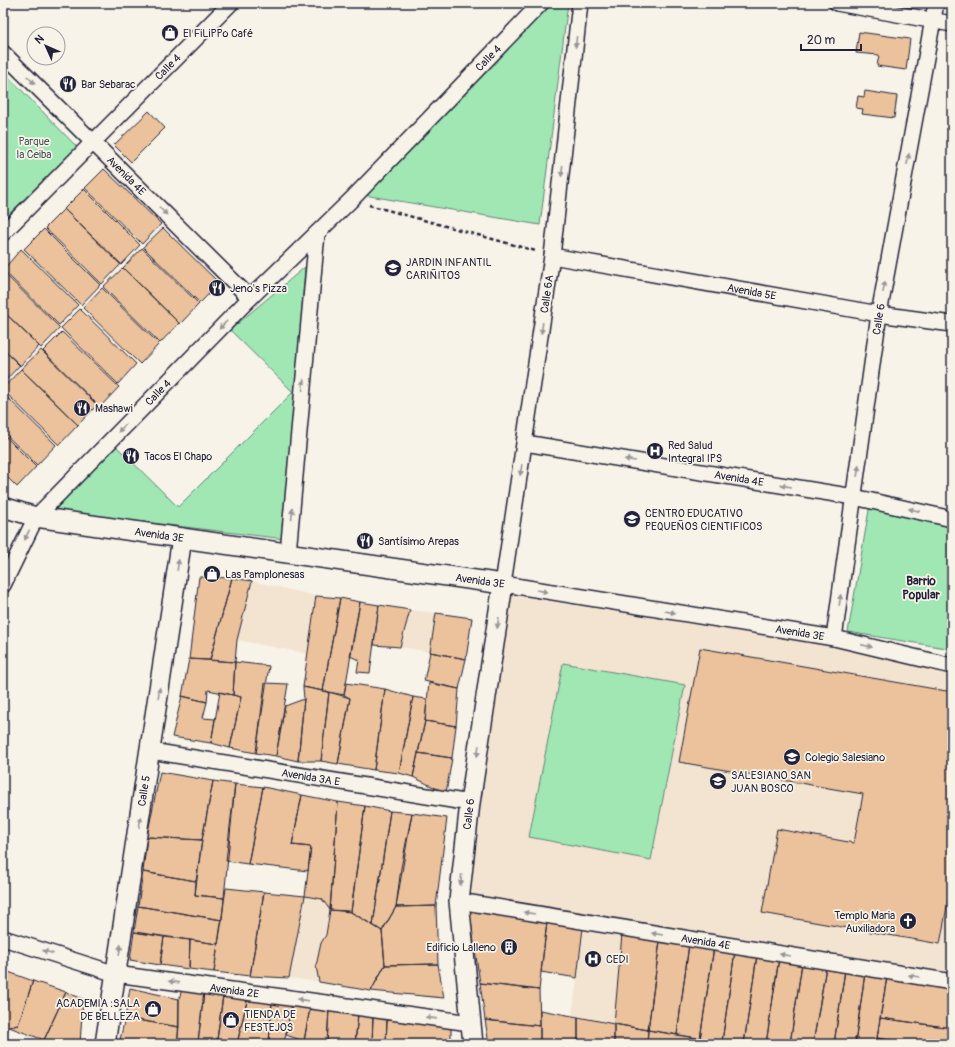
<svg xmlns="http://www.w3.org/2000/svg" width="955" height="1047" viewBox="0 0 955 1047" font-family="Pangolin,sans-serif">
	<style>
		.built { fill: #f3e4d1 }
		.green { fill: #a0e7b4; stroke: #618478 }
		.building { fill: #ebc29b; stroke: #22223b }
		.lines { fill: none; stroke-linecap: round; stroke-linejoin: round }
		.minor-casing { stroke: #22223b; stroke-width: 18 }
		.tertiary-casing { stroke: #22223b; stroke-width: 22 }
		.path { stroke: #22223b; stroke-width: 2.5; stroke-dasharray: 4 3; stroke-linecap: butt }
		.minor { stroke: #f7f3e8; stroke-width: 15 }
		.tertiary { stroke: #f7f3e8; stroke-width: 19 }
		.oneway { fill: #97959a }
		.labels { text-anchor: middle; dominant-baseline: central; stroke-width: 3.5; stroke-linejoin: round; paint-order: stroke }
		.poi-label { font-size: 11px; fill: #22223b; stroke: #f7f3e8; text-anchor: start }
		.street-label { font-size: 11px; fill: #22223b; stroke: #f7f3e8 }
		.park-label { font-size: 11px; fill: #425359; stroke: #f7f3e8 }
		.neighbourhood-label { font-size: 12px; font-weight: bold; fill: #22223b; stroke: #f7f3e8 }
	</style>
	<rect width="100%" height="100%" fill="#f7f3e8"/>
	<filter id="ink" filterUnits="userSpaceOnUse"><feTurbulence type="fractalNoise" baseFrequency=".025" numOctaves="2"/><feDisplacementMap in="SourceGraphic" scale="8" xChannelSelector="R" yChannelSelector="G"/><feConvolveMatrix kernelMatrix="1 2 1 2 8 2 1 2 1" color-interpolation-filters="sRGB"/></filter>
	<g filter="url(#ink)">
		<!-- built -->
		<path class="built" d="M252 581 316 596 308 654 237 640Z
			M505 594 952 666V976L470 896Z
			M410 610 436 613 430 652 400 647Z
			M305 896 322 899 330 910 326 935 321 943 316 966 319 982 289 978Z
			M584 928 622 934 614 1024 572 1015Z"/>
		<!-- green -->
		<path class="green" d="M550 3H568L540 225 364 195Z
			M3 71 77 147 3 220Z
			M305 267 285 539 51 511 115 445 178 507 293 392 230 330Z
			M870 504 952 517V649L848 632Z
			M563 663 685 685 651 860 529 837Z"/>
		<!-- building -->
		<path class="building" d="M859 32 910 39 906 70 877 66 879 55 856 53Z
			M865 91 897 96 894 118 862 114 863 109 856 108 858 96 864 97Z
			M149 111 165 128 131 162 114 145Z
			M104 169 161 224 142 244 85 188Z
			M84 189 140 245 121 265 64 209Z
			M64 209 121 264 102 284 45 228Z
			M163 228 219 283 200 303 143 247Z
			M44 229 100 285 81 305 24 249Z
			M142 248 199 304 180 324 123 268Z
			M21 249 78 305 59 325 3 270Z
			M123 268 179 323 160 343 103 287Z
			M4 273 60 328 41 348 3 311Z
			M102 288 159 344 140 364 83 308Z
			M80 309 136 364 118 384 61 328Z
			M3 311 39 346 20 366 3 349Z
			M62 332 119 387 100 407 43 351Z
			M3 349 20 365 3 383Z
			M41 350 97 405 78 425 21 369Z
			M21 369 78 425 59 445 3 390V388Z
			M3 393 56 445 37 465 3 432Z
			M3 434 36 467 17 487 3 473Z
			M199 577 232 578 210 660 189 659Z
			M232 578 252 581 237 640 235 662 210 660Z
			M316 596 340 598 323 691 303 687Z
			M340 598 360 602 344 695 323 691Z
			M360 602 379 605 370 673 357 672 359 660 350 656Z
			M379 605 410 610 400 647 374 645Z
			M436 613 472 618 466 659 430 652Z
			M700 648 952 692V880L940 944 762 913 777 829 854 843 863 794 679 762Z
			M430 652 466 659 459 689 424 681Z
			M189 659 235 662 233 695 208 690 207 702 182 696Z
			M235 662 269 666 256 753 230 748 241 697 233 695Z
			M265 683 288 684 276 756 256 753Z
			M346 683 385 689 374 770 338 764 350 698 344 695Z
			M429 683 459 689 456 726 425 721Z
			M303 687 329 692 321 761H298L304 699Z
			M385 689 413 697 399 773 374 770Z
			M220 692 241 697 230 748 211 743Z
			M329 692 350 698 338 764 321 761Z
			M182 696 207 702 203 718 215 719 211 743 172 737Z
			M413 697 427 699 425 721 413 777 399 773Z
			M304 699 298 761 276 756 285 706Z
			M425 721 456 726 452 758 418 753Z
			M418 753 452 758 446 793 413 777Z
			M160 772 213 781 202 840 147 837Z
			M213 781 235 784 224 898 195 895 202 840Z
			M235 784 263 787 248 864 226 861Z
			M263 787 302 795 292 845 311 847 308 871 248 864Z
			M302 795 338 802 330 910 322 899 305 896 311 847 292 845Z
			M338 802 365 806 351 912 330 910Z
			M365 806 390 811 373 925 351 912Z
			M390 811 412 813 396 907 382 931 373 925Z
			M412 813 447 818 436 906 396 907 401 868Z
			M147 837 202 840 196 881 143 872Z
			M143 872 196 881 195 895 224 898 222 920 138 906Z
			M226 888 264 892 250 976 214 972Z
			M264 892 305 896 289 978 250 976Z
			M138 906 222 920 218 944 134 932Z
			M436 906 438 964 385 965 382 931 396 907Z
			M469 909 547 922 539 990 480 983Z
			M330 910 349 911 382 931 385 965 371 991 319 982 316 966 321 943 326 935Z
			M547 922 583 928 577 978 541 972Z
			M134 932 164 937 160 965 130 960Z
			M622 934 660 941 648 1030 614 1024Z
			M164 937 190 940 189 969 160 965Z
			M190 940 218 944 214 972 189 969Z
			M660 941 689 944 677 1035 648 1030Z
			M689 944 714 947 700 1039 677 1035Z
			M714 947 735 951 722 1042 700 1039Z
			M735 951 757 955 744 1044 722 1042Z
			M757 955 779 958 766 1044H744Z
			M779 958 802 963 790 1044H766Z
			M802 963 826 967 813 1044H790Z
			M438 964 444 998 371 991 385 965Z
			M826 967 845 970 834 1044H813Z
			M3 970 33 981 18 1025 9 1027 3 1041Z
			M845 970 865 973 855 1044H834Z
			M865 973 887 977 876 1044H855Z
			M887 977 952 988V1028L880 1018Z
			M33 981 66 992 44 1040 9 1027 18 1025Z
			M480 983 539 990 540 1026 485 1020Z
			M130 988 179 999V1027L125 1018Z
			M182 989 204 992 198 1042 178 1041 179 999Z
			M66 992 83 999 80 1044H55L44 1040Z
			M204 992 223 995 217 1040 198 1042Z
			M223 995 247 1001 237 1044H226L217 1040Z
			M247 1001 272 1002 269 1044H237Z
			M272 1002 292 1004 284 1043 269 1042Z
			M292 1004 310 1008 304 1041 286 1035Z
			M310 1008 329 1009 327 1044 304 1041Z
			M329 1009 358 1014 355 1044H327Z
			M540 1010 578 1017V1044H540Z
			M358 1014 373 1017 372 1044H355Z
			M373 1017 387 1020 386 1044H372Z
			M578 1017 614 1024V1044H578Z
			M125 1018 179 1027 177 1044H119Z
			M880 1018 952 1028V1044H914L877 1038Z
			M387 1020 451 1023V1044H386Z
			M485 1020 540 1026V1044H489Z
			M614 1024 648 1030 647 1044H614Z
			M648 1030 692 1037 691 1044H647Z
			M692 1037 722 1042 733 1044H691Z
			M877 1038 914 1044H876Z
			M44 1040 55 1044H42Z"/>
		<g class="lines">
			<!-- minor casing -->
			<g class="minor-casing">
				<g id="minor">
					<path id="s1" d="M580 3 552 256 503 584 834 638 952 666"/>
					<path d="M837 3 952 24"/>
					<path id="s2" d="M3 53 250 298"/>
					<path id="s3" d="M3 233 231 3"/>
					<path id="s4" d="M552 256 879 314 952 324"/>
					<path id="s5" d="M525 443 854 497 952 519"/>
					<path d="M288 553 317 233"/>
					<path id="s6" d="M3 585 36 517 250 298 351 200 541 3"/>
					<path id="s7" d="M834 638 879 314 936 3"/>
					<path id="s8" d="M151 751 470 803"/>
					<path id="s9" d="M459 901 952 982"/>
					<path id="s10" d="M3 938 116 974 470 1023"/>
				</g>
			</g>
			<!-- tertiary casing -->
			<g class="tertiary-casing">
				<g id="tertiary">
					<path id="s11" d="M3 507 36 517 503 584 470 803 459 901 473 1044"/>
					<path id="s12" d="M105 1044 182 538"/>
				</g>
			</g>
			<!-- path -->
			<path class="path" d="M369 205 536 251"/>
			<!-- minor -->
			<use href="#minor" class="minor"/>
			<!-- tertiary -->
			<use href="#tertiary" class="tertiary"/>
		</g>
		<!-- one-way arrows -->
		<defs><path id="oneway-solid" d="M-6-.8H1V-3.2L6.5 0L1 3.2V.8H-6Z"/></defs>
		<g class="oneway">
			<use href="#oneway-solid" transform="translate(576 42) rotate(96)"/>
			<use href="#oneway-solid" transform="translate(31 80) rotate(45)"/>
			<use href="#oneway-solid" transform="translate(908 159) rotate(-79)"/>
			<use href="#oneway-solid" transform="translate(562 171) rotate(96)"/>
			<use href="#oneway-solid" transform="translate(163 211) rotate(45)"/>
			<use href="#oneway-solid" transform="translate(884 287) rotate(-79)"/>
			<use href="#oneway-solid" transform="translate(223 325) rotate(134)"/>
			<use href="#oneway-solid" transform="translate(542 328) rotate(98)"/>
			<use href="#oneway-solid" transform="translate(303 385) rotate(-85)"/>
			<use href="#oneway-solid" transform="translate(122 428) rotate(134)"/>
			<use href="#oneway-solid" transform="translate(630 460) rotate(-171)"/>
			<use href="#oneway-solid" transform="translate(521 470) rotate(99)"/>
			<use href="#oneway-solid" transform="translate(858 471) rotate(-82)"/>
			<use href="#oneway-solid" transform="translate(786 486) rotate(-171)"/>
			<use href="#oneway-solid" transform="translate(914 510) rotate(-167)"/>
			<use href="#oneway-solid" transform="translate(292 514) rotate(-85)"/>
			<use href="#oneway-solid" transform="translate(27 535) rotate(115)"/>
			<use href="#oneway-solid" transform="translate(178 565) rotate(-82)"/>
			<use href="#oneway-solid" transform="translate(542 591) rotate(9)"/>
			<use href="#oneway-solid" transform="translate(840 600) rotate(-82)"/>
			<use href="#oneway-solid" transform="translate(670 612) rotate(9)"/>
			<use href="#oneway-solid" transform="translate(498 623) rotate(99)"/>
			<use href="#oneway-solid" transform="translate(867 646) rotate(13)"/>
			<use href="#oneway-solid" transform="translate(159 693) rotate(-82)"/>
			<use href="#oneway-solid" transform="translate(478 751) rotate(99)"/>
			<use href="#oneway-solid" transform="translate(140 822) rotate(-81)"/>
			<use href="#oneway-solid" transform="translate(461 880) rotate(97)"/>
			<use href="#oneway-solid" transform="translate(529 913) rotate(-171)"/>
			<use href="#oneway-solid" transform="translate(657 934) rotate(-171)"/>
			<use href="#oneway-solid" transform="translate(120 950) rotate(-81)"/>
			<use href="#oneway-solid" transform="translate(48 952) rotate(-162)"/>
			<use href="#oneway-solid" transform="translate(785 955) rotate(-171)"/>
			<use href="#oneway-solid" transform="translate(914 976) rotate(-171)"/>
			<use href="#oneway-solid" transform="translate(174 982) rotate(-172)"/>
			<use href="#oneway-solid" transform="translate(303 1000) rotate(-172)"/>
			<use href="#oneway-solid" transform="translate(431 1018) rotate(-172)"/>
		</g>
	</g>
	<!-- icons -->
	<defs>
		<g id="shop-disc" transform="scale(0.9)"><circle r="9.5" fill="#22223b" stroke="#f7f3e8"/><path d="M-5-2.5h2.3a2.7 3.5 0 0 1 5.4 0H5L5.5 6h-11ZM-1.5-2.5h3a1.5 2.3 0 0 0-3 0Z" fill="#fff"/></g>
		<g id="restaurant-disc" transform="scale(0.9)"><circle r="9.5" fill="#22223b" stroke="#f7f3e8"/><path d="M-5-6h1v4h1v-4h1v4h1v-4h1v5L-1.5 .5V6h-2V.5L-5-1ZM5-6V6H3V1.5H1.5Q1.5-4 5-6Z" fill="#fff"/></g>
		<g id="school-disc" transform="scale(0.9)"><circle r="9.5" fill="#22223b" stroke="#f7f3e8"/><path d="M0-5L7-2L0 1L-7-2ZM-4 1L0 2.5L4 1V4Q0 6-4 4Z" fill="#fff"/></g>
		<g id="hospital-disc" transform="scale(0.9)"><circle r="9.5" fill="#22223b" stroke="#f7f3e8"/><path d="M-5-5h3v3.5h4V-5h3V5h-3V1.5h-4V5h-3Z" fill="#fff"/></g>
		<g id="university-disc" transform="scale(0.9)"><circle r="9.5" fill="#22223b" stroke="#f7f3e8"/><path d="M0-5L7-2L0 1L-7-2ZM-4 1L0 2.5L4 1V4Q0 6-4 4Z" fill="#fff"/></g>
		<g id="church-disc" transform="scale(0.9)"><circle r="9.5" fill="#22223b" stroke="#f7f3e8"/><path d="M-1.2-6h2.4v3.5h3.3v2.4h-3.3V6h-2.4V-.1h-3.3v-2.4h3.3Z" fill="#fff"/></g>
		<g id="building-disc" transform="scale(0.9)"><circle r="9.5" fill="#22223b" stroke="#f7f3e8"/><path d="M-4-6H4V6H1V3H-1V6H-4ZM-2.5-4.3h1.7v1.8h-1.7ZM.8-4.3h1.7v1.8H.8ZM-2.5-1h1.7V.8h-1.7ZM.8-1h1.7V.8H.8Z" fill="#fff"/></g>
	</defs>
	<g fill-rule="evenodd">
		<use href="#shop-disc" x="170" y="33"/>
		<use href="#restaurant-disc" x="68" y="84"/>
		<use href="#school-disc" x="393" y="268"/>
		<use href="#restaurant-disc" x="217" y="288"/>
		<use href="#restaurant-disc" x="82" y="408"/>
		<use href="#hospital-disc" x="655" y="451"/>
		<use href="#restaurant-disc" x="131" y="456"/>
		<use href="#school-disc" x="632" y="519"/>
		<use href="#restaurant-disc" x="365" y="541"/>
		<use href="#shop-disc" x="212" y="574"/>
		<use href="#school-disc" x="792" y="757"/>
		<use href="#university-disc" x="718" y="781"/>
		<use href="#church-disc" x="908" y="921"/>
		<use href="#building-disc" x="509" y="947"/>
		<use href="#hospital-disc" x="593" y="959"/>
		<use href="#shop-disc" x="153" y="1009"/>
		<use href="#shop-disc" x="231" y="1020"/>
	</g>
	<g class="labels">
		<!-- poi labels -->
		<g class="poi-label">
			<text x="183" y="33">El FiLiPPo Café</text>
			<text x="81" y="84">Bar Sebarac</text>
			<text x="406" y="262">JARDIN INFANTIL<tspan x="406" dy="13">CARIÑITOS</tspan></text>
			<text x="230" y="288">Jeno's Pizza</text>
			<text x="95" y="408">Mashawi</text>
			<text x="668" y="445">Red Salud<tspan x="668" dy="13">Integral IPS</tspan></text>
			<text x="144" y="456">Tacos El Chapo</text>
			<text x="645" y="513">CENTRO EDUCATIVO<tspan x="645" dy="13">PEQUEÑOS CIENTIFICOS</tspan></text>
			<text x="378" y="541">Santísimo Arepas</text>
			<text x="225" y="574">Las Pamplonesas</text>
			<text x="805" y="757">Colegio Salesiano</text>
			<text x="731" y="775">SALESIANO SAN<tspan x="731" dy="13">JUAN BOSCO</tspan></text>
			<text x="895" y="915" text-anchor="end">Templo Maria<tspan x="895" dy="13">Auxiliadora</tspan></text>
			<text x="496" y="947" text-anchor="end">Edificio Lalleno</text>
			<text x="606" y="959">CEDI</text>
			<text x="140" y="1003" text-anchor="end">ACADEMIA :SALA<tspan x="140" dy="13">DE BELLEZA</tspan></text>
			<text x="244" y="1014">TIENDA DE<tspan x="244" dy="13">FESTEJOS</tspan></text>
		</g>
		<!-- street labels -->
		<g class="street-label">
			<text stroke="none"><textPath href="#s6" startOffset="720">Calle 4</textPath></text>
			<text stroke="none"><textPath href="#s3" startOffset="234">Calle 4</textPath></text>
			<text stroke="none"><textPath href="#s2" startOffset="174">Avenida 4E</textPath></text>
			<text stroke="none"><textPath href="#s4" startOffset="203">Avenida 5E</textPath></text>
			<text transform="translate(547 294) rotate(-82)">Calle 6A</text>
			<text stroke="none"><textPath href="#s7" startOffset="322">Calle 6</textPath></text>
			<text stroke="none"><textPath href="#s6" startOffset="250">Calle 4</textPath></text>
			<text stroke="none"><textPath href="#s5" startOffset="217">Avenida 4E</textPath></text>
			<text stroke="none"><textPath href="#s11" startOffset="159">Avenida 3E</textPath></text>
			<text transform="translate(480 581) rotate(8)">Avenida 3E</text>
			<text stroke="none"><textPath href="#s1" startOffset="887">Avenida 3E</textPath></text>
			<text stroke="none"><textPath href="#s8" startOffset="162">Avenida 3A E</textPath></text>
			<text stroke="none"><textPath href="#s12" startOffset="256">Calle 5</textPath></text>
			<text transform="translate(469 814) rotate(-83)">Calle 6</text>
			<text stroke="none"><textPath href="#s9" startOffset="250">Avenida 4E</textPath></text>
			<text stroke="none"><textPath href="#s10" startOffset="238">Avenida 2E</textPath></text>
		</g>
		<!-- park labels -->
		<g class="park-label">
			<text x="34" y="141">Parque<tspan x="34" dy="13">la Ceiba</tspan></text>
		</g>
		<!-- neighbourhood labels -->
		<g class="neighbourhood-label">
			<text x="921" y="581">Barrio<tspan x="921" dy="14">Popular</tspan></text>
		</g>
	</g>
	<!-- margin -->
	<rect width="955" height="1047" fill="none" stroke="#f7f3e8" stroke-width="16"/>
	<rect x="8" y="8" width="939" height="1031" fill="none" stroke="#22223b" stroke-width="1.5" filter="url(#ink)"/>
	<!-- north arrow -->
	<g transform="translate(46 46) rotate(315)"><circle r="19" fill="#f7f3e8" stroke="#a29fa3"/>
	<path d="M0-3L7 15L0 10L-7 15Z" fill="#22223b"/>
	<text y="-6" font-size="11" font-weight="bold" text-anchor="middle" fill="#22223b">N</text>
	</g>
	<!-- scale -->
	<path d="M801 44v6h60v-6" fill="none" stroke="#22223b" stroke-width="2"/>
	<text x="807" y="44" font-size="12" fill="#22223b" stroke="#f7f3e8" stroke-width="3" paint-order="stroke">20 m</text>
</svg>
